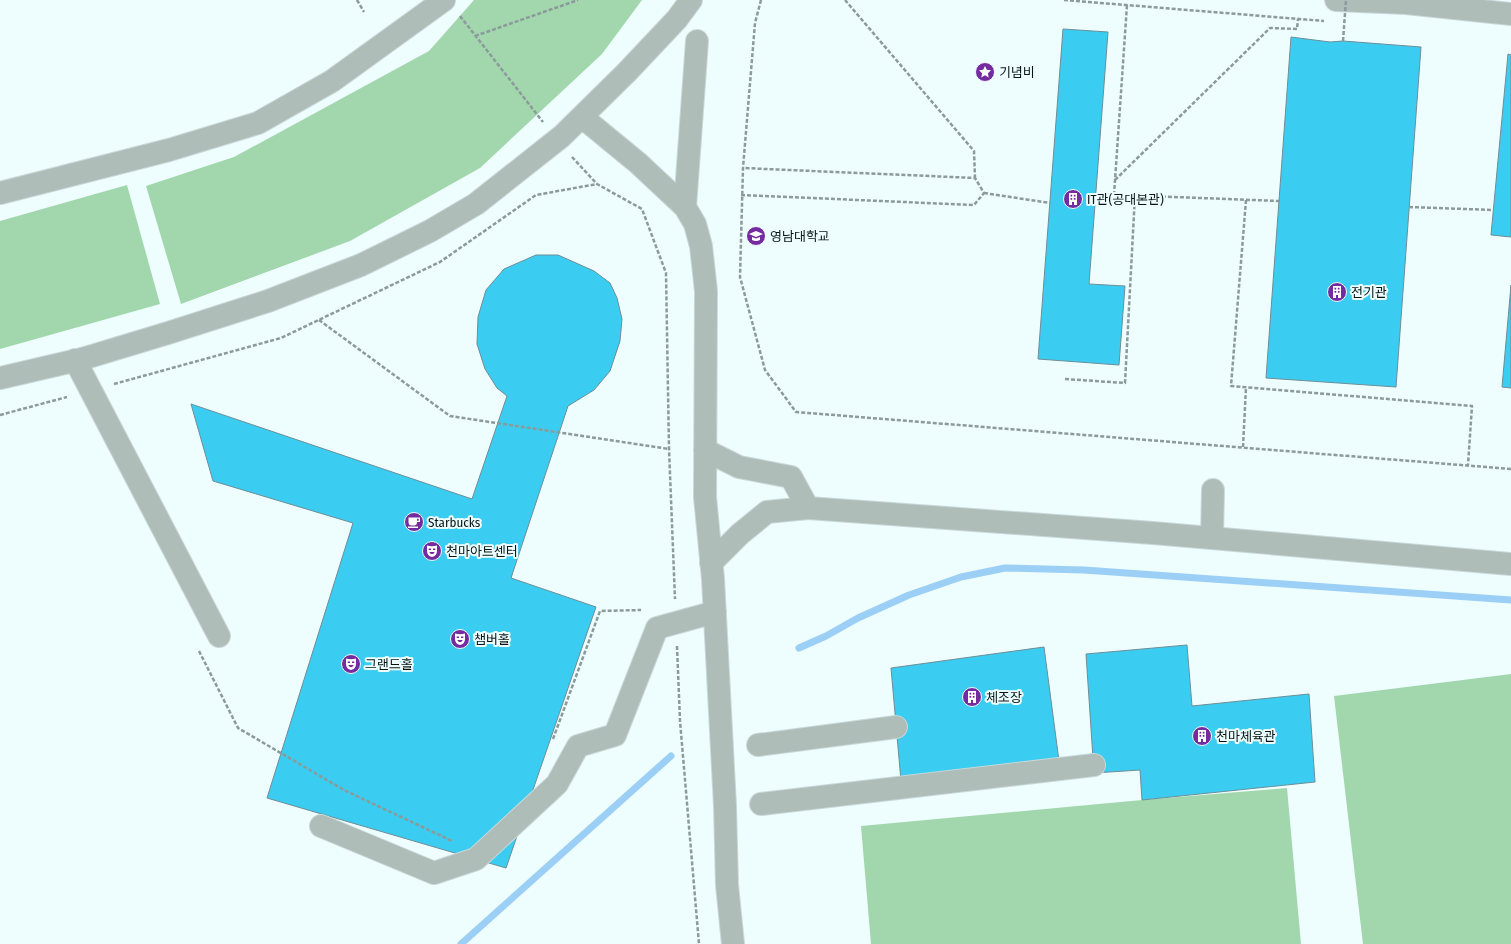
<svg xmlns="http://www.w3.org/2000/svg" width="1511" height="944" viewBox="0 0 1511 944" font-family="'Fira Sans Condensed','Noto Sans KR',sans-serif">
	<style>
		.green { fill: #a2d7ad }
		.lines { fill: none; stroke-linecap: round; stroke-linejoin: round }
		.stream { stroke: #9bcff6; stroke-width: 7 }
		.building { fill: #3bcdf1; stroke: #6c8e98 }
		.minor-casing { stroke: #c9d8d8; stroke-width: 24 }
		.path { stroke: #8b9a9a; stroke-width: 2.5; stroke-dasharray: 4 2; stroke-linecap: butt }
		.minor { stroke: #aebdb8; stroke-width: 22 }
		.path-bridge { stroke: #8b9a9a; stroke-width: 2.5; stroke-dasharray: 4 2; stroke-linecap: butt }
		.labels { text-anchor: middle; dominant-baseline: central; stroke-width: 4; stroke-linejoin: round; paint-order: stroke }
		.poi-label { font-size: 13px; fill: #071515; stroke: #eefdfd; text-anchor: start }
	</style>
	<rect width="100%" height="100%" fill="#eefdfd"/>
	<!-- green -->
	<path class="green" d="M474 0H642L602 54 480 168 350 241 181 304 146 186 234 157 429 51Z
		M127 185 160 304 0 349V221Z
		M1511 674V944H1363L1334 696Z
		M1287 788 1301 944H871L861 826 1142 800Z"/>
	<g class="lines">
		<!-- stream -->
		<path class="stream" d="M799 648 826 636 858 618 909 595 961 577 1005 568 1084 570 1511 600
			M461 944 671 756"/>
	</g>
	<!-- building -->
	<path class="building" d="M1063 29 1108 32 1089 284 1125 286 1119 365 1038 359Z
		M1291 37 1330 42 1343 41 1421 47 1396 387 1266 378Z
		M1508 54 1511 55V237L1491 235Z
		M536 255H558L594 271 610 283 617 298 622 319 620 341 610 371 594 390 568 406 511 578 596 607 506 868 267 798 353 523 213 481 191 404 472 499 507 396 497 388 485 369 477 344 478 317 486 290 504 269Z
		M1511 285V388L1502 387Z
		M1187 645 1192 706 1309 694 1315 782 1142 800 1140 770 1094 773 1086 654Z
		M1044 647 1059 761 901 781 891 668Z"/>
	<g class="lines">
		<!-- minor casing -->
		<g class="minor-casing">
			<path id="minor" d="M1336 0 1406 3 1511 14
				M582 117 638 163 685 207 695 224 701 246 706 291 705 497 713 579 725 806 727 885 733 944
				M0 193 169 150 258 123 332 81 444 0
				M685 207 697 41
				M75 360 219 636
				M0 378 82 359 168 333 268 301 361 265 430 231 476 204 562 136 627 72 677 19 691 0
				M705 450 739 467 791 477 808 508
				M1212 538 1213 490
				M711 563 740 534 767 512 808 508 1153 533 1511 564
				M758 745 896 727
				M761 804 1094 765
				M321 826 434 873 476 859 557 784 578 746 615 735 657 628 715 612"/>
		</g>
		<!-- path -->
		<path class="path" d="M357 0 364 12
			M761 0 755 23 743 168 740 277 765 370 796 412 1511 469
			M845 0 974 151 975 178
			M1064 0 1324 21
			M460 16 543 122
			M475 36 578 0
			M572 157 597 184 642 209 666 273 669 449 675 599
			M1115 180 1270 28 1297 29 1298 19
			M984 193 1050 203
			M1096 194 1279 201
			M741 195 974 205 984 193 975 178 743 168
			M1114 195 1127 5
			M1246 200 1231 386 1472 406 1468 465
			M1409 207 1493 210
			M319 320 450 416 669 449
			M1065 379 1125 383 1135 195
			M114 384 281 338 440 262 536 195 597 184
			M0 415 67 397
			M1243 447 1246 387
			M677 646 680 721 699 944
			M199 651 238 728 344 790 452 841
			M553 739 600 611 641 610"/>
		<!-- minor -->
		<use href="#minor" class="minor"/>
		<!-- path-bridge -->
		<path class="path-bridge" d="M1343 41 1346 0"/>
	</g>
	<!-- icons -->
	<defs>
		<g id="sight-disc" transform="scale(1)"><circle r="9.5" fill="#732b9f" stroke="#eefdfd"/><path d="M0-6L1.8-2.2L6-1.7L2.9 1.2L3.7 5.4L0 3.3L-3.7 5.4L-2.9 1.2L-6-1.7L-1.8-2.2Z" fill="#fff"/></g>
		<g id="building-disc" transform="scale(1)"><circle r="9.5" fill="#732b9f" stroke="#eefdfd"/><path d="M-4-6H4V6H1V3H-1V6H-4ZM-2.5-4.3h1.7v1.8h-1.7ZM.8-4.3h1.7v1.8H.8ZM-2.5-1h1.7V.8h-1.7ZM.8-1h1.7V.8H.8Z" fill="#fff"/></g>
		<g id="university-disc" transform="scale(1)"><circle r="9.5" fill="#732b9f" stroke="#eefdfd"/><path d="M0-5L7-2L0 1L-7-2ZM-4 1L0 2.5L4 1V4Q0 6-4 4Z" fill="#fff"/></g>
		<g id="cafe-disc" transform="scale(1)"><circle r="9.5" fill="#732b9f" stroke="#eefdfd"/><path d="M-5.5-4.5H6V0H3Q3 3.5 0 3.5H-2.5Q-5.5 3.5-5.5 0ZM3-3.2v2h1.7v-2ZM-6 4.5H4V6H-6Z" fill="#fff"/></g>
		<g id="theatre-disc" transform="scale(1)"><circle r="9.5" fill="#732b9f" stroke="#eefdfd"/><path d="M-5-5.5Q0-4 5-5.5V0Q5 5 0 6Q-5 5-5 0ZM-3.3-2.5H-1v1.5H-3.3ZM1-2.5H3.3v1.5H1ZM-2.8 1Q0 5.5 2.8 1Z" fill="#fff"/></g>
	</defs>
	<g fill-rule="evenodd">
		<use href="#sight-disc" x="985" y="72"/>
		<use href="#building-disc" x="1073" y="199"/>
		<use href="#university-disc" x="756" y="236"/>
		<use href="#building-disc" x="1337" y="292"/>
		<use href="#cafe-disc" x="414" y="522"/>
		<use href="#theatre-disc" x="432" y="551"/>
		<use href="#theatre-disc" x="460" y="639"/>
		<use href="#theatre-disc" x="351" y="664"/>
		<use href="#building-disc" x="972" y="697"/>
		<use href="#building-disc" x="1202" y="736"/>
	</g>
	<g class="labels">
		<!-- poi labels -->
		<g class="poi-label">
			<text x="999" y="72">기념비</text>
			<text x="1087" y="199">IT관(공대본관)</text>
			<text x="770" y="236">영남대학교</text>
			<text x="1351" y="292">전기관</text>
			<text x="428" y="522">Starbucks</text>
			<text x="446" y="551">천마아트센터</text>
			<text x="474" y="639">챔버홀</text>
			<text x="365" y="664">그랜드홀</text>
			<text x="986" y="697">체조장</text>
			<text x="1216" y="736">천마체육관</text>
		</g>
	</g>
</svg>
